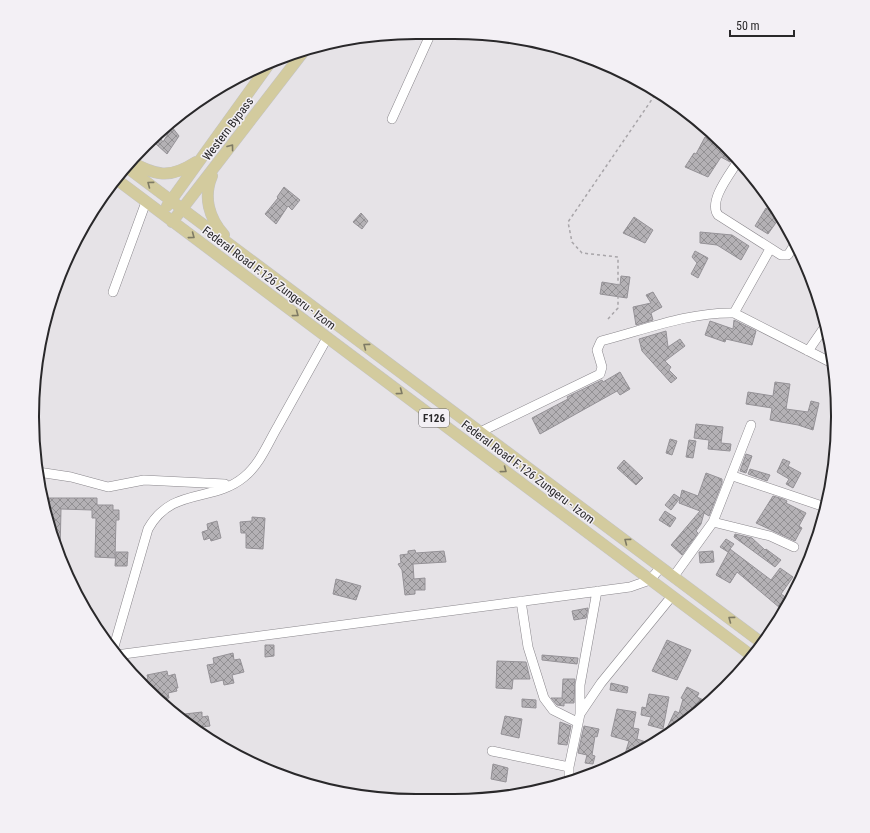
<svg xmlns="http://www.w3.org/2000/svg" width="870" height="833" viewBox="0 0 870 833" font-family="'Roboto Condensed',sans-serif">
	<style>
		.building { fill: url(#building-cross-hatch); stroke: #959297 }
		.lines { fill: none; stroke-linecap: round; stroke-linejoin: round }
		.minor-casing { stroke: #8a878c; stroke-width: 10 }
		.major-casing { stroke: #c3c3c3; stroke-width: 12 }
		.path { stroke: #a8a5a9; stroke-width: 1.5; stroke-dasharray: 3 3; stroke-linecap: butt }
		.minor { stroke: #fff; stroke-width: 9 }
		.major { stroke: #d3cb9e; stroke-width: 11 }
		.oneway { stroke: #7e7a64 }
		.labels { text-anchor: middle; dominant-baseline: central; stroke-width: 3; stroke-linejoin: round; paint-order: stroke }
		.shield { fill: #f3f0f5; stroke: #666467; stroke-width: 1 }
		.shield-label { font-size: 11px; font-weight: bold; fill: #29282a }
		.street-label { font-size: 12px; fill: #29282a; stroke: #f3f0f5 }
		.rim { fill: none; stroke: #29282a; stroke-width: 2 }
	</style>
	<defs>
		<pattern id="building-cross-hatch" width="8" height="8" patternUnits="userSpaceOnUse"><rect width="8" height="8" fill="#b4b1b5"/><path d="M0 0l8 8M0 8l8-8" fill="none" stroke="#929093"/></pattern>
	</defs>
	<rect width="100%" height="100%" fill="#e6e3e7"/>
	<!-- building -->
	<path class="building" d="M172 127 179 136 167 154 156 144 161 139 163 142Z
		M705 137 727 149 734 156 730 162 721 157 708 177 685 167 694 153 696 154Z
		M284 187 300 200 292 210 288 206 276 224 265 214 278 198 277 197Z
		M766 208 780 217 768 234 755 226Z
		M361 213 368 221 362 229 353 222Z
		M634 217 653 230 645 243 623 233Z
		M700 232 732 235 749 246 741 260 717 245 700 243Z
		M695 251 708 258 698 278 691 274 697 263 692 257Z
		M621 276 630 277 627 298 600 294 602 282 620 285Z
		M653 292 662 307 651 313 653 320 636 325 633 307 651 303 646 295Z
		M734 320 756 331 752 345 726 339 725 342 705 335 710 321 733 329Z
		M666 331 668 347 680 339 685 346 665 361 671 367 669 370 677 378 671 383 642 351 639 339Z
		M620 372 630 389 620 395 617 391 540 434 532 418 568 399 567 397 573 394 602 380 603 382Z
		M775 382 790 384 786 409 808 412 811 401 819 403 813 430 798 425 770 420 772 408 746 404 748 392 773 396Z
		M696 424 723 427 721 443 731 444 730 451 708 449 709 440 694 438Z
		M670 439 677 441 672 455 666 453Z
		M689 440 696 441 693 458 686 457Z
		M746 454 752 456 746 473 740 471Z
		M783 459 790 462 788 466 801 473 793 488 786 484 789 479 777 472Z
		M624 460 643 478 636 485 617 468Z
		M750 469 770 475 767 481 748 474Z
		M706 473 722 479V483L709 516 704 513 701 524 696 531 698 533 682 555 671 545 700 511 679 503 682 490 698 496Z
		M674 494 680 498 671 510 665 505Z
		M773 496 783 499 787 501 786 503 806 513 799 526 802 528 795 541 756 523Z
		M49 498H97V505H113V510H119V520H116L115 558 95 557 96 518H92V510L61 509 60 553 49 525Z
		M665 511 676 518 670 527 659 520Z
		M252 517 265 518 263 549 246 548V533H241L240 522 252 521Z
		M217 521 221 538 211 541 210 538 204 540 202 532 208 530 207 524Z
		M735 534 752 538 765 550 766 549 781 560 775 567 734 537Z
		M726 539 734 544 730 549 771 580 780 568 793 577 781 594 787 598 780 608 737 572 730 583 716 575 730 549 728 552 720 547Z
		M415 550 416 553 444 551 446 562 413 564 414 579 425 578V590H415V594L405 595 402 570 398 564 401 563 400 555 408 554V551Z
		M713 551 714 562 700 563 699 552Z
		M116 552H128L127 566H115Z
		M336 579 361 586 356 600 333 594Z
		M588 608 586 618 574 620 572 611Z
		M667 640 691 650 677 680 652 671Z
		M265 645H274V656L265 657Z
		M233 653 234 660 240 659 244 672 232 675 234 683 224 685 223 680 211 683 207 665 214 664 213 658Z
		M542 655 578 658 577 664 542 660Z
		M497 661 526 662 530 679H513L512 689 496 688Z
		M167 671 168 676 175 674 178 688H176L177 691 168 693 169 698 159 700 139 681 148 679 147 675Z
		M563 679H575L574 703H564V706L557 705 551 698H562Z
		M611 683 628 687 627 693 610 690Z
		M687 687 699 693 697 697 708 702 688 721 671 732 666 730 675 711 679 713 683 699 681 698Z
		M649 694 669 697 663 729 648 725 651 717 641 715 642 707 646 708Z
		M522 699 536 700V708L522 707Z
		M617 709 636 712 633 728 639 729 637 739 652 744 633 756 625 754 629 741 611 736Z
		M202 712V717L208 716 210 726 193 728 176 715Z
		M505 716 522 719 519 738 501 734Z
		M560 722 571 726 567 745 558 744Z
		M584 726 599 729 597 737 595 736 592 755 595 756 593 764 585 763 587 755 578 753Z
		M493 764 508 768 506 782 491 779Z"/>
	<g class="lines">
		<!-- minor casing -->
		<g class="minor-casing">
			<path id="minor" d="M392 119 431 33
				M738 161C730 174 708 201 718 215L781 255H788L796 242
				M770 249 734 313 832 363
				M113 292 146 202
				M808 351 826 325
				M480 432 600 374 602 367 597 350 601 341C644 330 689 312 734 313
				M38 472 71 477 108 487 144 480 225 484
				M733 476 825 507
				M713 522 770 536 794 547
				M674 576 713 522 751 425
				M521 601 528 647 544 698 553 710 577 722
				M113 650 148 529C172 486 213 503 244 477 260 464 268 443 278 426 294 397 311 367 327 338
				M116 655 630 587 650 580 661 567
				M580 714V685L597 591
				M492 751 569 767
				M569 782V767L580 714 601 683 672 596"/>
		</g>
		<!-- major casing -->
		<g class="major-casing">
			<path id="major" d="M129 161C157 175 168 180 196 162
				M125 166 762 643
				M212 176C203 197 209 218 224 235
				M116 179 752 656
				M167 206 272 60
				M172 222 304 51"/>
		</g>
		<!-- path -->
		<path class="path" d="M608 319 618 308V257L582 253 572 242 568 222 657 92"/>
		<!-- minor -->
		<use href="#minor" class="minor"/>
		<!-- major -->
		<use href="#major" class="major"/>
	</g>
	<!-- one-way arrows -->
	<defs><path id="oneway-chevron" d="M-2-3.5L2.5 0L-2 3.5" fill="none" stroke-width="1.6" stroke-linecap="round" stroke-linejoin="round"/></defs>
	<g class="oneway">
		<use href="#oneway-chevron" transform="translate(231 147) rotate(-53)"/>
		<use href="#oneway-chevron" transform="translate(150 184) rotate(-143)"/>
		<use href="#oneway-chevron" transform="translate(192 236) rotate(37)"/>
		<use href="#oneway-chevron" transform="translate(296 314) rotate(37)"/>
		<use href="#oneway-chevron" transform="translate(366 346) rotate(-143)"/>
		<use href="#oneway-chevron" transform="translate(400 392) rotate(37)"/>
		<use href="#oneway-chevron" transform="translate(504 470) rotate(37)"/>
		<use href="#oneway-chevron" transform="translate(627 541) rotate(-143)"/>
		<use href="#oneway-chevron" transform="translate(731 619) rotate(-143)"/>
	</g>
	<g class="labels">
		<!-- shield labels -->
		<rect class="shield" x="419" y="409" width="30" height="18" rx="3"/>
		<g class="shield-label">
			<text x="434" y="418">F126</text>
		</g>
		<!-- street labels -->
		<g class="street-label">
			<text transform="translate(228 129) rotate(-53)">Western Bypass</text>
			<text transform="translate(269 278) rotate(37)">Federal Road F.126 Zungeru - Izom</text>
			<text transform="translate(528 472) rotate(37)">Federal Road F.126 Zungeru - Izom</text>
		</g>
	</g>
	<!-- crop -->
	<path d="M0 0H870V833H0ZM416 39H454A377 377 0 0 1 831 416V417A377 377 0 0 1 454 794H416A377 377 0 0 1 39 417V416A377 377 0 0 1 416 39Z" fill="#f3f0f5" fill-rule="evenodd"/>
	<path class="rim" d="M416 39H454A377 377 0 0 1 831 416V417A377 377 0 0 1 454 794H416A377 377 0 0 1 39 417V416A377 377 0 0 1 416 39Z"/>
	<!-- scale -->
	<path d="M730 30v6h64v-6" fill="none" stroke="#29282a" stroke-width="2"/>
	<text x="736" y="30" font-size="12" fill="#29282a" stroke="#f3f0f5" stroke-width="3" paint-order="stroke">50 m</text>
</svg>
